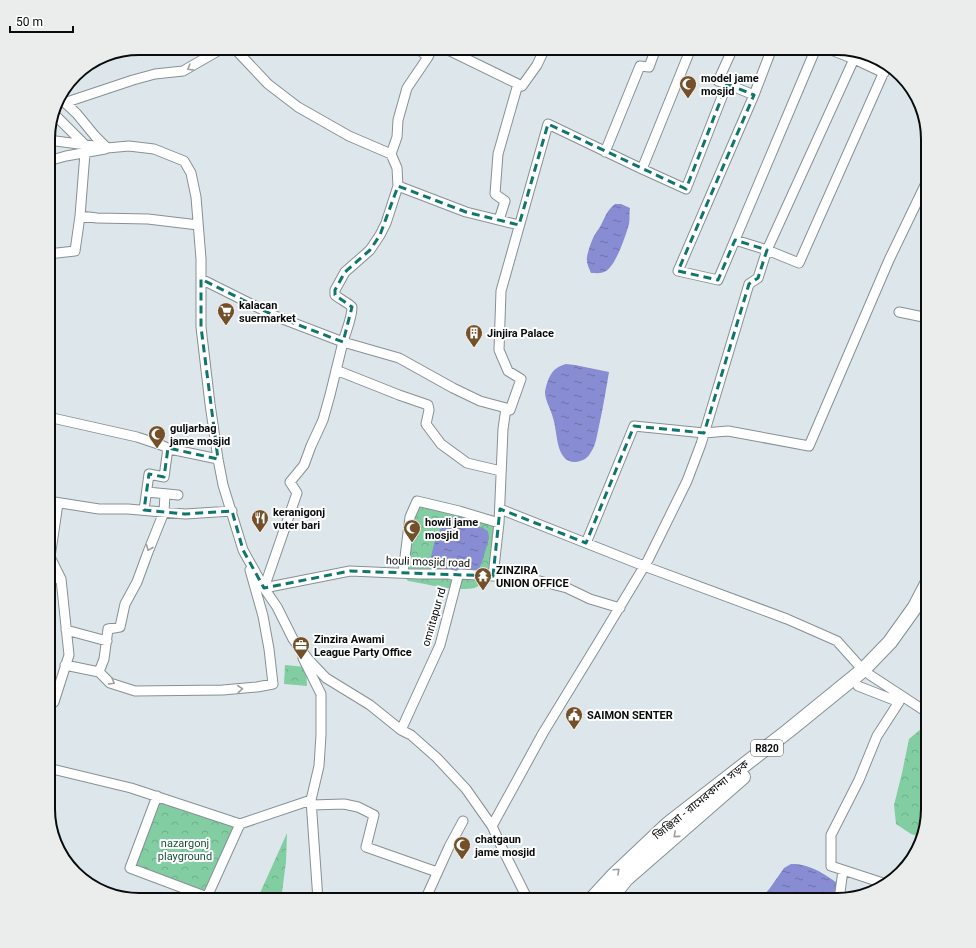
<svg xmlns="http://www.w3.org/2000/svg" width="976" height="948" viewBox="0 0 976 948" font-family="Roboto,'Noto Sans Bengali',sans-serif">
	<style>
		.park { fill: url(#park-crowns) }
		.water { fill: url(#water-ripples) }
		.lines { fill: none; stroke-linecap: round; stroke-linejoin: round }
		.street-casing { stroke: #879094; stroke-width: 11 }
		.primary-casing { stroke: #879094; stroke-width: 16 }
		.street { stroke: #fff; stroke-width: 9 }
		.primary { stroke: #fff; stroke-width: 14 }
		.oneway { stroke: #9d9e9e }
		.marked { fill: none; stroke: #0f766e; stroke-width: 3; stroke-dasharray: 8 5; stroke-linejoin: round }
		.labels { text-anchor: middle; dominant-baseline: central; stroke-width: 4; stroke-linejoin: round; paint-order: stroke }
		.shield { fill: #fff; stroke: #535556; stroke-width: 1 }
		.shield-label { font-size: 10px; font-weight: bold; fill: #090c0d }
		.poi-label { font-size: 11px; font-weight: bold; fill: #090c0d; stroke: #fff; text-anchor: start }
		.street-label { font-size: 11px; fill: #090c0d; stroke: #fff }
		.park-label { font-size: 11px; fill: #165235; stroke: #fff }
		.rim { fill: none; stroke: #090c0d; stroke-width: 2 }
	</style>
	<defs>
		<pattern id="park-crowns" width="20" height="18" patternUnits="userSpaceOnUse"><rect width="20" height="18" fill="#82cea2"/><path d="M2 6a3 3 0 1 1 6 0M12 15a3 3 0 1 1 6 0" fill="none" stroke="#6fb08a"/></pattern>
		<pattern id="water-ripples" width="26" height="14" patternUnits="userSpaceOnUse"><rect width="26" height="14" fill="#888cd2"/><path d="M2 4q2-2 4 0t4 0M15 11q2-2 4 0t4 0" fill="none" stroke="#6d71a9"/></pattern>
	</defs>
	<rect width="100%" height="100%" fill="#dde7eb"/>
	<!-- park -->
	<path class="park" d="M422 501H435L462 508 491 521 496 528 493 576C487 579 481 586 474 588 457 592 426 584 408 581L403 573 406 533Z
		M285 665 306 667 307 686 284 684Z
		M928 723V809L922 837 911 834 896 824 894 805 902 773 909 739Z
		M157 796 240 824 207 897 130 868Z
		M287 833 286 862 281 900H258L260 893Z"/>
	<!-- water -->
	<path class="water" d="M615 204H621L630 208C629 213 630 219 629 224 626 235 616 265 606 271 601 274 596 273 591 273 589 268 586 263 587 257 588 251 591 242 594 236 596 232 599 229 601 225 605 217 607 210 615 204Z
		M566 364 575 365 609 372C606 390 603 408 599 426 597 435 596 445 591 452 588 458 583 461 576 462 555 463 558 432 553 418 551 409 545 401 545 392 546 384 550 372 557 368 559 366 563 365 566 364Z
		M464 516 469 519 473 523 488 531 489 538 483 559 479 569 471 571 435 573C433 569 431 565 431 561 431 551 438 529 446 522 451 518 457 517 464 516Z
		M791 864C809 863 827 875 841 886L837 900H760L770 888 784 868Z"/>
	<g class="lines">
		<!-- street casing -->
		<g class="street-casing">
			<path id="street" d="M234 48 268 84 298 107 349 136 391 154
				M417 48 428 57
				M444 48 522 86 537 65 545 48
				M691 48 642 169 686 189 727 84 754 95 678 271 718 280 816 48
				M854 59 884 73
				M727 84 718 81 733 48
				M754 95 772 48
				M59 97 77 114 95 136 107 148
				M64 103 133 80 155 74 183 71 223 48
				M53 113 85 145
				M48 140 102 147
				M605 152 640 66 649 67 656 48
				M48 161 66 156 105 149 107 148 129 146 154 149 184 161 191 173 196 197 201 259V327L210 404 218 459 223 485 243 550 264 588 277 607 293 639 308 659 326 678 370 705 401 730 411 735 437 758 466 789 492 826 503 850 528 900
				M398 186 466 212 519 225
				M80 216 85 153
				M499 220 505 201 495 194 498 154 518 84
				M735 240 767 250 799 263 887 65
				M48 254 75 251 80 216 97 218 148 219 198 225
				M201 279 275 316 343 342C346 331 352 318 352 307 347 302 341 300 335 295V290L345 272 370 250 380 235 386 223 398 186 397 168 391 154 397 137 398 120 407 88 428 57 432 48
				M899 312 928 318
				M343 342 399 358 453 388 480 401 506 408 503 429 499 523 493 576 460 574 458 576 449 574H419L350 571 264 588 297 493 290 482 304 465 311 446 323 420 330 395Z
				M336 370 399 395 428 405 429 410 426 424 441 444 467 463 501 471
				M506 408 510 410 521 379 508 371 499 350 501 291 548 124 642 169
				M48 417 137 437 161 445 170 449 218 459
				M147 492 178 495
				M165 494 164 512 148 552 137 582 125 604 120 627 108 629 104 659 99 672 110 683 135 691 223 690 257 687 273 684 269 649 263 616 250 570
				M48 501 99 509H128L185 514 232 511
				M500 509 644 566 787 619 837 641 863 670
				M144 510 149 474 164 477 168 448
				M586 543 634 426 704 433 728 431 809 446 889 260 928 179
				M403 573 410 517 417 501 459 511 499 523
				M493 576 528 578 567 588 590 599 620 608
				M48 578 61 579
				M66 630 107 641
				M303 658 321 694V735L319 766 311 800
				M65 665 99 672
				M870 675 928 713
				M858 686 899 702 877 736 859 780 831 835V866L886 884
				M48 707 54 702 69 655 61 579 50 557 55 524 58 503
				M401 730 440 645 458 576
				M928 766V765
				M48 768 131 788 240 824
				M157 796 130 868 207 897
				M312 805 344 804 358 807 374 815 366 847 437 872
				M492 826 543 733 598 643 648 560 687 481 701 444 749 284 758 278 767 250 854 59 826 48
				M207 900V897L240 824 311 800 318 900
				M425 900 449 847 463 821
				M839 900 843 870"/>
		</g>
		<!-- primary casing -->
		<g class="primary-casing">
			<path id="primary" d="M591 900 614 875 668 824 788 731 863 670 890 642 915 607 928 582
				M609 900 626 879 743 777"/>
		</g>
		<!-- street -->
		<use href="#street" class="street"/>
		<!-- primary -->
		<use href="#primary" class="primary"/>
	</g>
	<!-- one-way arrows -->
	<defs><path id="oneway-chevron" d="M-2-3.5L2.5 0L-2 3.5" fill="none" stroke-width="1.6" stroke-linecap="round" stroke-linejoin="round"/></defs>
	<g class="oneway">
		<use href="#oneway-chevron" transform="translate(190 68) rotate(149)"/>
		<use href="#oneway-chevron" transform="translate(149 548) rotate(112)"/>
		<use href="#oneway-chevron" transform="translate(112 682) rotate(30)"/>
		<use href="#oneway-chevron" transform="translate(240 689) rotate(-5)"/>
		<use href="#oneway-chevron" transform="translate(676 835) rotate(139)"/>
		<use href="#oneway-chevron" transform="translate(617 871) rotate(-43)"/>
	</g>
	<!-- marked area -->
	<path class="marked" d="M727 84 754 95 678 271 718 280 735 240 767 250 758 278 749 284 704 433 634 426 586 543 500 509 493 576 350 571 264 588 243 550 232 511 185 514 144 510 149 474 164 477 168 448 218 459 201 327V279L275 316 343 342 352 307 335 295V290L345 272 370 250 380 235 398 186 466 212 519 225 548 124 686 189Z"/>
	<!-- icons -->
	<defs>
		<g id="mosque-pin" transform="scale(0.9)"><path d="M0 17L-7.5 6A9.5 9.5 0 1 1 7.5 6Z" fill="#74502a" stroke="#fff"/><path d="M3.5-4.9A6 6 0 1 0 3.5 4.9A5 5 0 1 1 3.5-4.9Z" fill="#fff"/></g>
		<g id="supermarket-pin" transform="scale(0.9)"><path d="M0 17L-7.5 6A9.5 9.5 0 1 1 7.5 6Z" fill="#74502a" stroke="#fff"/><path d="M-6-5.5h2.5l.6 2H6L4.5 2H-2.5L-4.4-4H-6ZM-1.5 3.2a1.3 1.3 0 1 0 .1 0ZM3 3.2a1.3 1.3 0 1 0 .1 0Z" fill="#fff"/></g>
		<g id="building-pin" transform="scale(0.9)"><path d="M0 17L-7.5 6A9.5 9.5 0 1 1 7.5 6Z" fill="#74502a" stroke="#fff"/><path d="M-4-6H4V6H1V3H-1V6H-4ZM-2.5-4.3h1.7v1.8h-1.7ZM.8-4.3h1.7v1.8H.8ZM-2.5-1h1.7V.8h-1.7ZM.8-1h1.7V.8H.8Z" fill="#fff"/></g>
		<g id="restaurant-pin" transform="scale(0.9)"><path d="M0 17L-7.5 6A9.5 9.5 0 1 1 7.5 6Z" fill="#74502a" stroke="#fff"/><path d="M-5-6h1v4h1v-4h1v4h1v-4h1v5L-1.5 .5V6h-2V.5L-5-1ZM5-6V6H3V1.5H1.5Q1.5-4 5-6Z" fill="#fff"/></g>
		<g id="temple-pin" transform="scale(0.9)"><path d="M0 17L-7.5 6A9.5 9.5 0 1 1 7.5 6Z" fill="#74502a" stroke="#fff"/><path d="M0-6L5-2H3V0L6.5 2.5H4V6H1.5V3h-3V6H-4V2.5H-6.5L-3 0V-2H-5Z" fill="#fff"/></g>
		<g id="office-pin" transform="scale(0.9)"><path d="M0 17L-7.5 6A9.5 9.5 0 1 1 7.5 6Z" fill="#74502a" stroke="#fff"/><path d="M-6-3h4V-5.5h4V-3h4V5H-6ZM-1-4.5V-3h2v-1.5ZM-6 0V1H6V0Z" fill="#fff"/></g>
		<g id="civic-pin" transform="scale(0.9)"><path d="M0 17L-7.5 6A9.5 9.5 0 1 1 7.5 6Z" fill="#74502a" stroke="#fff"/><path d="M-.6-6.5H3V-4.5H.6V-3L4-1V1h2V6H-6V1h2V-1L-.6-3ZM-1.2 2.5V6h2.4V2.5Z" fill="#fff"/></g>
	</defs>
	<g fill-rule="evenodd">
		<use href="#mosque-pin" x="688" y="84"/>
		<use href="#supermarket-pin" x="226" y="311"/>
		<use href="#building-pin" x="474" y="333"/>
		<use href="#mosque-pin" x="157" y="434"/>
		<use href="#restaurant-pin" x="260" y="518"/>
		<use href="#mosque-pin" x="412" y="528"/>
		<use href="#temple-pin" x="483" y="576"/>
		<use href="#office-pin" x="301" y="645"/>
		<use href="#civic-pin" x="574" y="715"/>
		<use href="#mosque-pin" x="462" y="845"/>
	</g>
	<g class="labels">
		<!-- shield labels -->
		<rect class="shield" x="751" y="740" width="32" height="16" rx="3"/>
		<g class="shield-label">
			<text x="767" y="748">R820</text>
		</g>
		<!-- poi labels -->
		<g class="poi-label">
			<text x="701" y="78">model jame<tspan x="701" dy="13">mosjid</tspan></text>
			<text x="239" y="305">kalacan<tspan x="239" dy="13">suermarket</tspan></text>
			<text x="487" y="333">Jinjira Palace</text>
			<text x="170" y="428">guljarbag<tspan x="170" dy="13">jame mosjid</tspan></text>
			<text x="273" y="512">keranigonj<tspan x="273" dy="13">vuter bari</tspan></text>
			<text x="425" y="522">howli jame<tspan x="425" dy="13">mosjid</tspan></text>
			<text x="496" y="570">ZINZIRA<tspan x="496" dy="13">UNION OFFICE</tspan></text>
			<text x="314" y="639">Zinzira Awami<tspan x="314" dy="13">League Party Office</tspan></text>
			<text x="587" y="715">SAIMON SENTER</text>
			<text x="475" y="839">chatgaun<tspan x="475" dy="13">jame mosjid</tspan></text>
		</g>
		<!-- street labels -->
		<g class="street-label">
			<text transform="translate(428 562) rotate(2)">houli mosjid road</text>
			<text transform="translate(434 617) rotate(-74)">omritapur rd</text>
			<text transform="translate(701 800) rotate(-39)">জিঞ্জিরা - রামেরকান্দা সড়ক</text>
		</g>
		<!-- park labels -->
		<g class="park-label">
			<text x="185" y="843">nazargonj<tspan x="185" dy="13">playground</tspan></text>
		</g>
	</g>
	<!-- crop -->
	<path d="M0 0H976V948H0ZM139 55H837A84 84 0 0 1 921 139V809A84 84 0 0 1 837 893H139A84 84 0 0 1 55 809V139A84 84 0 0 1 139 55Z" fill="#ebecec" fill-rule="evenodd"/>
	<path class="rim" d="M139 55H837A84 84 0 0 1 921 139V809A84 84 0 0 1 837 893H139A84 84 0 0 1 55 809V139A84 84 0 0 1 139 55Z"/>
	<!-- scale -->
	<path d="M10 26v6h63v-6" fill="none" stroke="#090c0d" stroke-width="2"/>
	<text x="16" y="26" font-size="12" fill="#090c0d" stroke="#ffffff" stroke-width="3" paint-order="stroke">50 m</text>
</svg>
